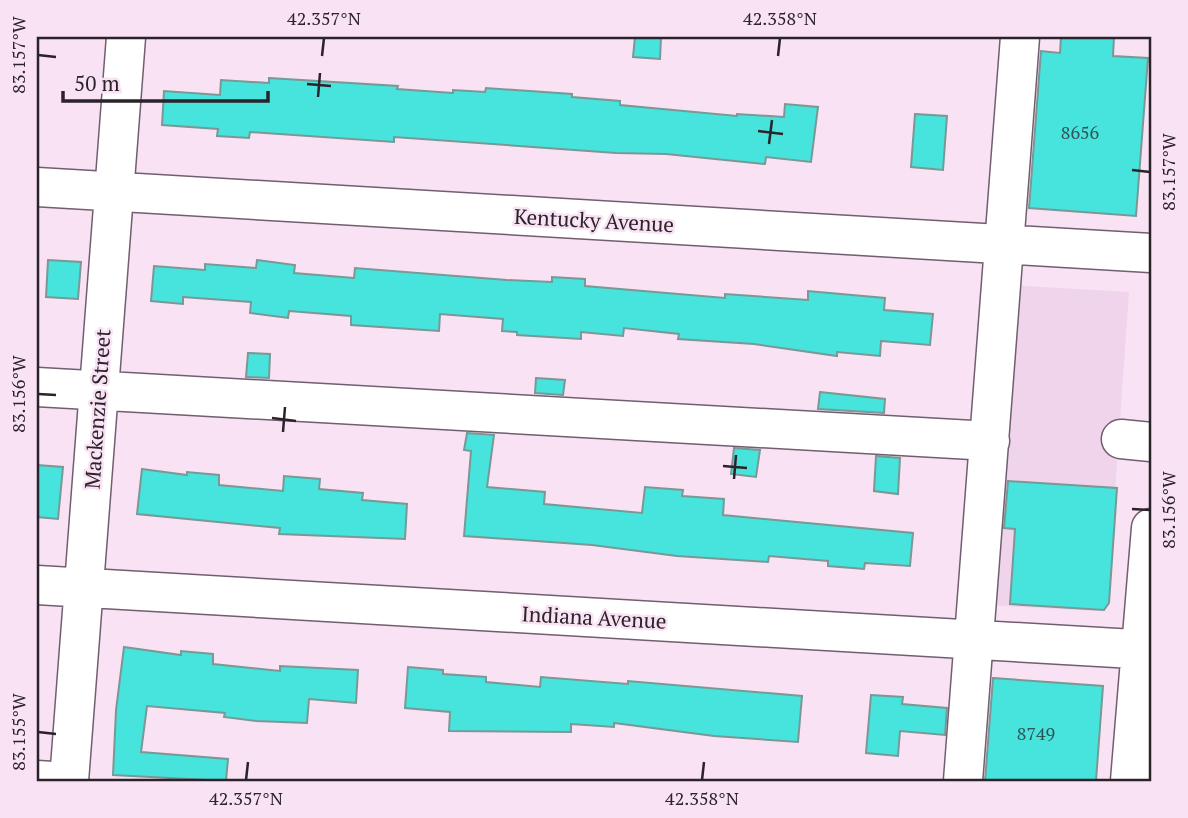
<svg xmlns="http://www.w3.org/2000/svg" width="1188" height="818" viewBox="0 0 1188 818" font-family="'PT Serif',serif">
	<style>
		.built { fill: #f0d4ec }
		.building { fill: #46e4dc; stroke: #7a9895; stroke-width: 2 }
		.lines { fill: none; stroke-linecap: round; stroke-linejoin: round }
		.minor-casing { stroke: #715e6e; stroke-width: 41 }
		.minor { stroke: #fff; stroke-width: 38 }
		.ticks { fill: none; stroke: #2b2329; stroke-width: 2.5 }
		.labels { text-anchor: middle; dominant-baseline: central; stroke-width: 5; stroke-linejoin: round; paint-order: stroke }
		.number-label { font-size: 18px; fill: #325356 }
		.street-label { font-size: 21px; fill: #2b2329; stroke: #f8e2f4 }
		.neatline { fill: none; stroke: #2b2329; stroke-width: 2.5 }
		.ticks-label { font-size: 18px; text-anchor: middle; fill: #2b2329 }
	</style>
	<rect width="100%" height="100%" fill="#f8e2f4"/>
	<!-- built -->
	<path class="built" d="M1009 285 1129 292 1107 603 1097 611 984 605Z"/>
	<!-- building -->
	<path class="building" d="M635 37H661L660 59 633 57Z
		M1061 37H1114L1113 56 1148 58 1136 216 1029 208 1041 51 1060 53Z
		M269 78 398 86 397 89 453 93V90L485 92 486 88 572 94V97L620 101V105L737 116V114L784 117 785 104 818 107 811 162 766 157 765 164 666 154 616 153 394 137V142L250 132 249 138 217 136 218 129 162 125 164 91 220 95 221 80 269 83Z
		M915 114 947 116 943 170 911 167Z
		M48 260 81 262 78 299 46 297Z
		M257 260 295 265 294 273 354 278 355 268 507 280 552 282V277L585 279V286L725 298V294L808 300V291L885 298 884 310 933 314 930 345 881 341 880 356 837 352V356L754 344 678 339 679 334 624 328 623 336 581 332V339L517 335V332L502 331 503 319 440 314 439 331 351 325V316L289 311 288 318 250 313 251 302 183 297V304L151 301 154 266 205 270V264L256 268Z
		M248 353 270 354 269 378 246 377Z
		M536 378 565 380 563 395 535 393Z
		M820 392 885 399 884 413 818 409Z
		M467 433 494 435 487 487 545 492 544 504 642 513 645 487 683 490 682 496 724 499 723 515 913 533 910 566 865 563 864 569 828 566V561L769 556 768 562 677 556 592 545 464 536 471 451 464 450Z
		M734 448 760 450 756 477 731 474Z
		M876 456 900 458 898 494 874 491Z
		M37 465 63 467 58 519 37 517Z
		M142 469 187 475V472L219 475V485L283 491 284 476 320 479 319 489 363 493 362 500 407 504 405 539 279 534 280 528 137 514Z
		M1008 481 1117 488 1109 603 1104 610 1010 604 1015 529 1004 528Z
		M124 647 181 655V651L213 654V664L280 671V666L358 670 356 703 309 699 307 723 256 721 224 717 225 713 147 706 141 752 228 759 226 781 113 775 116 710Z
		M408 667 443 670V674L486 677V682L540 687 541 677 628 684V681L802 696 798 742 714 736 614 723V727L571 724V732L449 731 450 712 405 708Z
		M993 678 1103 686 1096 781H985Z
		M871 695 903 697 902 704 947 708 945 735 900 731 898 756 866 753Z"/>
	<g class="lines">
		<!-- minor casing -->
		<g class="minor-casing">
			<path id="minor" d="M37 187 1151 253
				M37 387 990 441
				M1121 439 1151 442
				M37 585 1151 650
				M37 780 52 781
				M69 781 126 37
				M963 781 1020 37
				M1130 781 1151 528"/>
		</g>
		<!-- minor -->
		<use href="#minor" class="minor"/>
	</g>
	<!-- ticks -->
	<path class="ticks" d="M38 55 56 57M322 56 324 38M778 56 780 38M307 84 331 86M318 97 320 73M758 131 783 134M769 144 772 120M1132 170 1150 172M38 394 56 395M272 418 296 421M283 432 285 407M723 466 747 468M734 479 736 455M1132 509 1150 510M38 732 56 734M246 780 248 762M702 780 704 762"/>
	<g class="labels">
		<!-- number labels -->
		<g class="number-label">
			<text x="1080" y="132">8656</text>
			<text x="1036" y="733">8749</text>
		</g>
		<!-- street labels -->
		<g class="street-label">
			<text transform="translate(594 220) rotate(3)">Kentucky Avenue</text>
			<text transform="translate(97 409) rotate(-86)">Mackenzie Street</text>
			<text transform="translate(594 617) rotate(3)">Indiana Avenue</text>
		</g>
	</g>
	<!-- border -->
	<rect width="1188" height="818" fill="none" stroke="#f8e2f4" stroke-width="77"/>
	<!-- scale -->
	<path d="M63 91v10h205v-10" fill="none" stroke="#2b2329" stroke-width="3.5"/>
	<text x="74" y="91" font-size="21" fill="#2b2329" stroke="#f8e2f4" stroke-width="5" paint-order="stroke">50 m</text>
	<rect x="38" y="38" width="1112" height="742" class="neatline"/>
	<g class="ticks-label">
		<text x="324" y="25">42.357°N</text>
		<text x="780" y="25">42.358°N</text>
		<text transform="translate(19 55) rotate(-90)" y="6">83.157°W</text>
		<text transform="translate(1169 172) rotate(-90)" y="6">83.157°W</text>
		<text transform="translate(19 394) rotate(-90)" y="6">83.156°W</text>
		<text transform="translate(1169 510) rotate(-90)" y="6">83.156°W</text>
		<text transform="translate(19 732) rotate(-90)" y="6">83.155°W</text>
		<text x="246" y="805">42.357°N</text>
		<text x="702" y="805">42.358°N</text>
	</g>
</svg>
